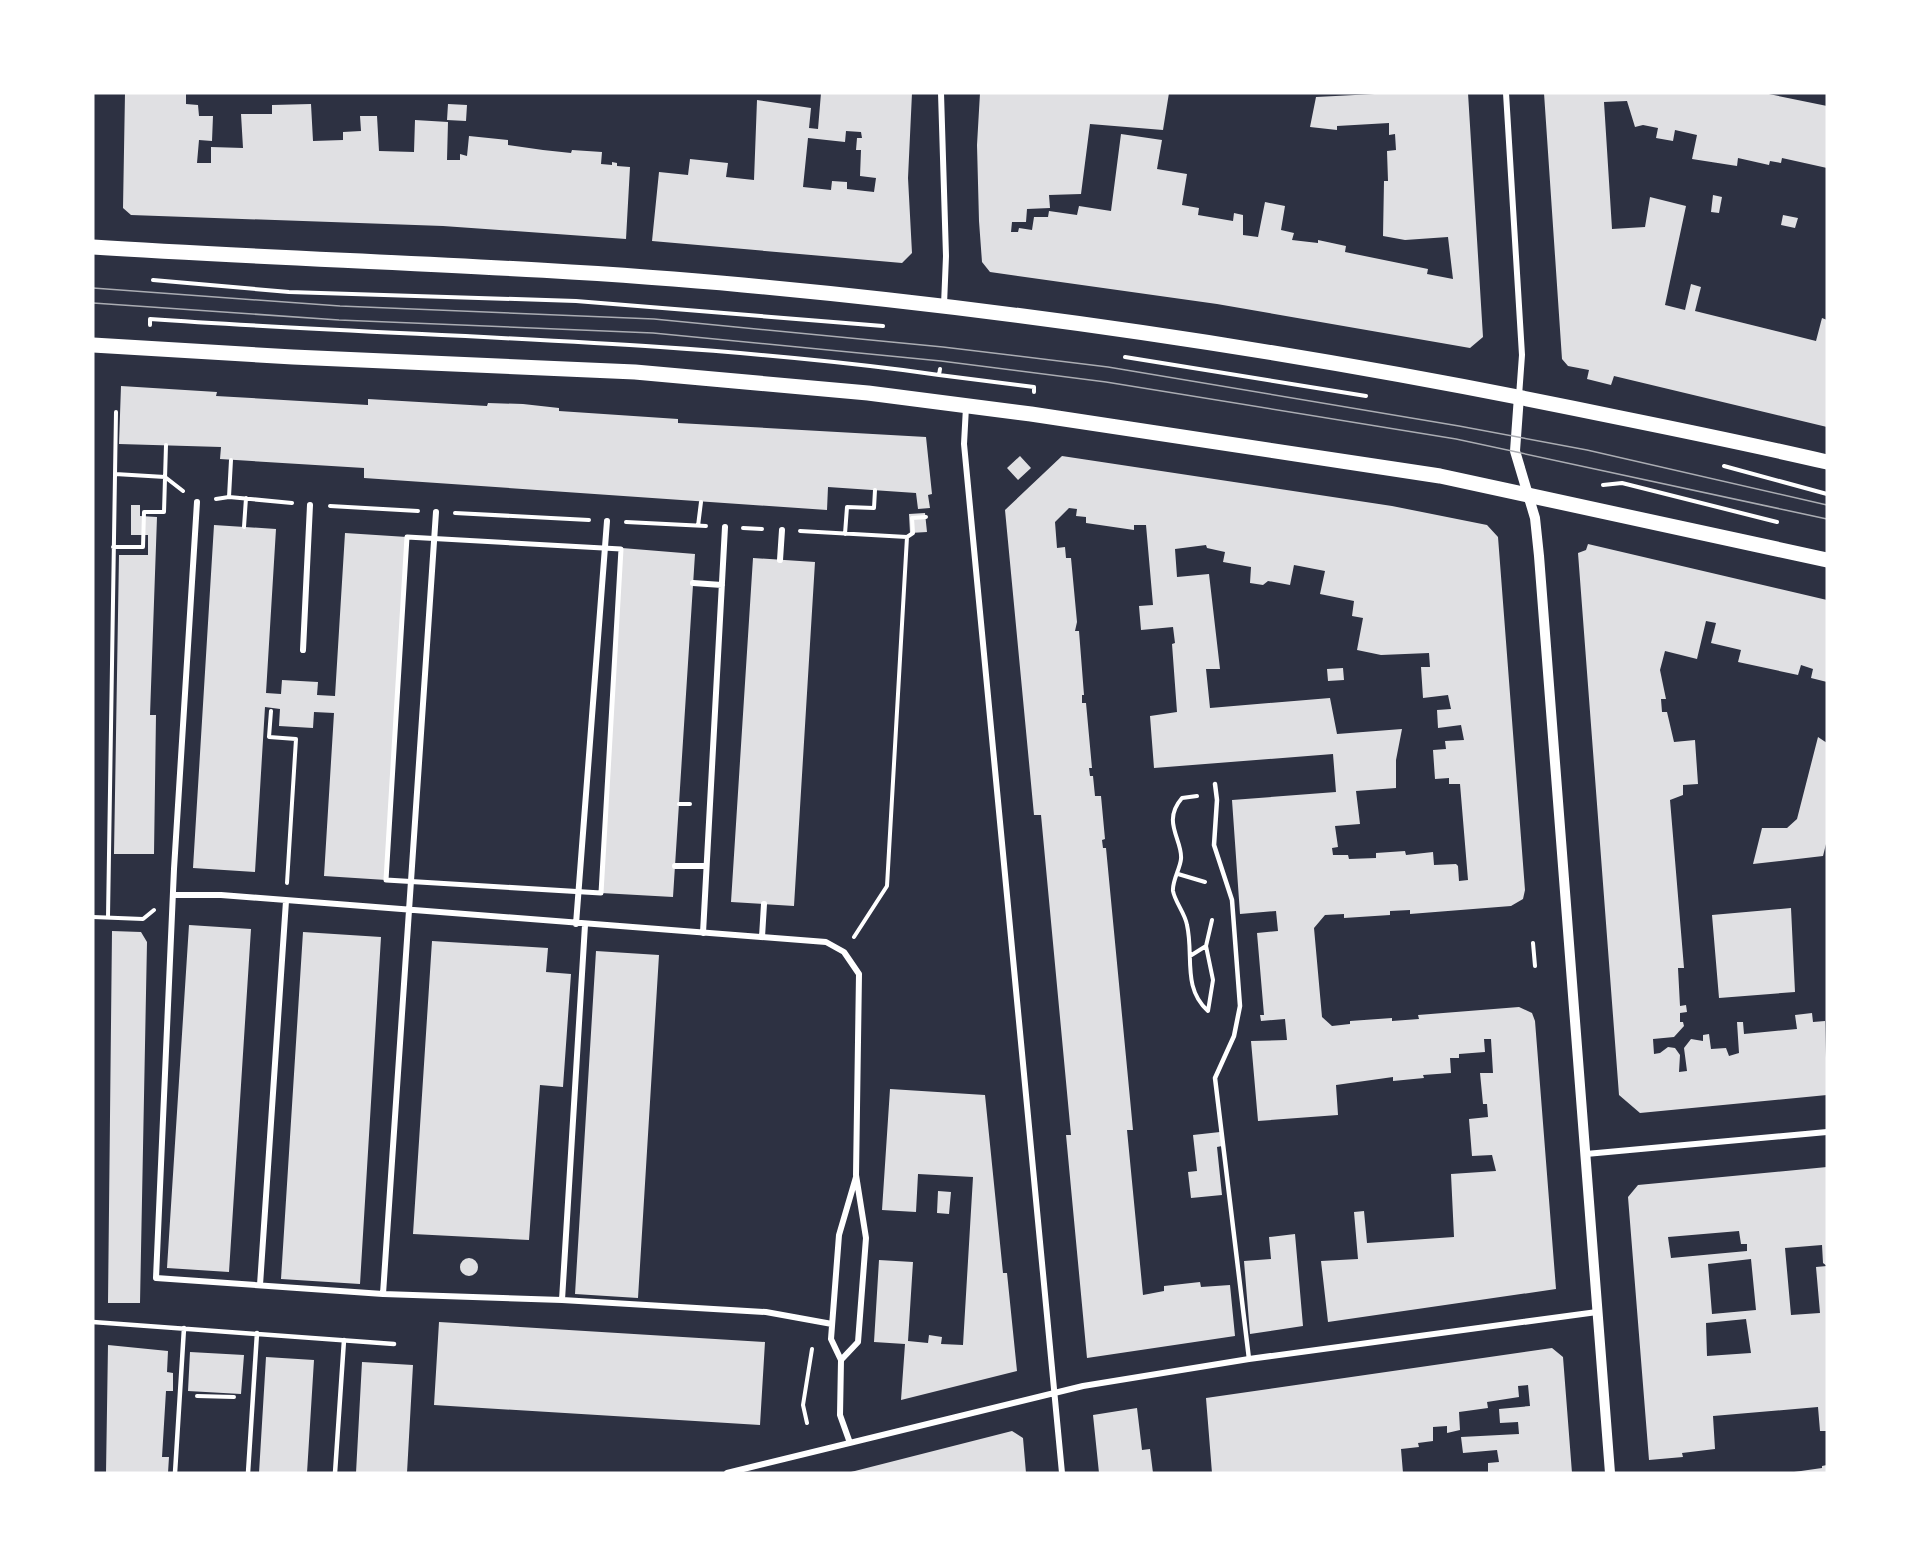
<svg xmlns="http://www.w3.org/2000/svg" width="1920" height="1566" viewBox="0 0 1920 1566" font-family="Ubuntu,sans-serif">
	<style>
		.building { fill: #e0e0e3; fill-rule: evenodd }
		.lines { fill: none; stroke-linecap: round; stroke-linejoin: round }
		.path { stroke: #fff; stroke-width: 4 }
		.service { stroke: #fff; stroke-width: 4.5 }
		.pedestrian { stroke: #fff; stroke-width: 5 }
		.minor { stroke: #fff; stroke-width: 6 }
		.tertiary { stroke: #fff; stroke-width: 10 }
		.primary { stroke: #fff; stroke-width: 15 }
		.tram { stroke: #abadb3; stroke-width: 1.5 }
	</style>
	<rect width="100%" height="100%" fill="#2d3142"/>
	<!-- building -->
	<path class="building" d="M125 93H186V104L198 105 199 116H213L212 141 199 140 197 163H211V147L243 148 241 114H272V105L311 104 313 141 343 140V132L361 131 360 116H377L379 151 414 152 415 120 448 122 447 160H460V154L467 156 469 136 508 140V145L543 150 571 153 572 150 602 152 601 164 612 165V162L617 163V166L630 167 626 239 443 226 131 215 123 208Z
		M821 93H912L908 178 912 253 902 263 652 241 659 172 688 175 690 159 728 163 726 177 754 180 757 100 811 108 809 128 818 129ZM846 131 861 132 862 138H857L856 150H861L860 176 876 178 874 192 847 189V182L832 181 831 190 803 187 808 138 845 142Z
		M980 93H1169L1163 130 1090 124 1081 194 1049 195 1050 208 1027 209 1026 222H1012L1011 232H1018L1019 228 1032 230 1034 217H1048L1049 211 1077 215 1079 206 1111 211 1121 134 1162 140 1157 169 1187 174 1182 205 1199 208 1198 215 1233 221 1234 213 1243 215V235L1258 237 1265 202 1285 206 1281 230 1294 233 1292 240 1318 243V240L1346 246 1345 252 1428 269 1427 274 1453 279 1448 237 1405 240 1383 236 1384 181H1388L1387 151 1396 150 1395 134 1389 135V123L1337 126V130L1310 127 1316 97 1394 93H1468L1483 337 1470 348 1217 304 990 272 982 262 979 221 977 145Z
		M1544 93H1764L1827 106V168L1782 158 1781 163 1770 161 1769 165 1738 158 1737 166 1692 159 1697 135 1675 130 1673 141 1656 138 1658 128 1643 125 1635 127 1627 101 1604 102 1612 229 1645 227 1650 197 1686 206 1665 305 1685 310 1691 284 1701 287 1695 311 1816 341 1822 318 1827 320V427L1614 376 1611 385 1587 379 1589 370 1568 366 1562 359Z
		M448 104 467 105 466 121 447 120Z
		M1713 195 1722 197 1719 213 1711 212Z
		M1783 215 1798 218 1795 228 1781 225Z
		M121 386 217 392 216 396 368 405V399L487 406 488 403 523 404 559 408V411L678 419V423L926 437 932 494 928 495 930 508 918 509 916 493 828 487 827 510 364 478V468L220 459 221 447 119 444Z
		M1020 456 1031 468 1018 480 1007 468Z
		M1062 456 1392 506 1487 525 1498 537 1525 890 1523 899 1511 906 1410 914V910L1390 911V915L1344 918V914L1325 915 1314 928 1322 1017 1332 1026 1350 1024V1021L1392 1018V1021L1419 1019 1418 1015 1519 1007 1532 1013 1535 1021 1556 1289 1328 1322 1321 1261 1358 1259 1354 1212 1364 1211 1367 1243 1454 1237 1451 1174 1496 1171 1492 1155 1472 1156 1469 1119 1488 1117 1487 1104H1483L1480 1073H1493L1491 1039H1484L1485 1052 1459 1054V1058H1450L1451 1073 1423 1075 1424 1078 1393 1081V1077L1336 1085 1338 1115 1258 1121 1251 1041 1287 1040 1285 1019 1261 1021 1260 1015H1264L1257 933 1278 931 1276 911 1240 914 1232 800 1336 792 1333 754 1154 768 1150 716 1177 712 1172 644 1175 643 1173 627 1141 630 1139 606 1153 605 1146 525H1134V530L1086 523V517L1076 516 1077 509 1069 508 1055 522 1057 548 1065 547 1066 558H1071L1077 622 1075 631H1079L1084 695H1082V703H1086L1092 768H1089L1090 776H1093L1095 796H1101L1105 839 1102 840 1103 848H1106L1133 1130H1127L1143 1295 1164 1291V1286L1200 1282 1201 1287 1230 1285 1235 1336 1087 1358 1066 1135H1071L1041 815H1034L1005 510ZM1206 545 1207 548 1225 552 1223 562 1251 567 1250 583 1263 585 1268 581 1290 585 1294 565 1325 571 1320 594 1354 601 1352 616 1363 618 1357 650 1381 655 1429 653 1430 667H1421L1423 698 1448 695 1451 709 1437 710 1438 728 1461 725 1464 740 1445 741 1446 749 1433 750 1435 779 1449 778V784H1460L1468 880 1459 881 1458 866 1456 864 1434 865 1433 852 1406 855 1405 851 1376 853V858L1349 859 1348 855H1333L1332 848 1338 847 1335 826 1360 824 1356 791 1396 788V760L1402 729 1337 734 1330 698 1210 708 1206 669H1220L1209 574 1177 577 1175 549Z
		M131 505H140V516L157 517 150 715H156L154 854H114L119 555H148V535H131Z
		M925 513 927 532 910 533 909 514Z
		M214 525 276 529 266 693 281 694 282 680 318 682 317 695 335 696 345 533 407 537 386 880 324 876 334 713 314 712 313 728 279 726 280 709 265 707 255 872 193 868Z
		M1588 544 1827 600V682L1811 678 1813 669 1801 665 1798 675 1738 662 1741 650 1711 643 1716 623 1706 621 1697 659 1665 651 1660 670 1666 699H1661L1662 712H1667L1674 742 1695 740 1698 784 1683 785V795L1670 800 1684 968H1678L1680 1006 1686 1005 1687 1012 1680 1013V1022H1683L1684 1026 1674 1037 1653 1039 1654 1054 1660 1053 1668 1047 1675 1048 1680 1055 1679 1072 1687 1071 1684 1048 1691 1039 1703 1041V1035L1709 1034 1711 1049 1726 1048 1729 1056 1739 1053 1737 1022H1743L1744 1034 1797 1029 1795 1015 1812 1013 1813 1022 1825 1021 1827 1095 1640 1113 1619 1095 1578 553 1586 550Z
		M622 548 695 554 673 897 601 893Z
		M753 558 815 562 794 906 731 902Z
		M1343 668 1344 680 1328 681 1327 669Z
		M1818 737 1827 743V840L1823 856 1753 864 1762 828H1787L1797 819Z
		M1791 908 1795 992 1719 998 1712 915Z
		M189 925 251 929 229 1272 167 1268Z
		M112 931 141 932 147 942 140 1303H108Z
		M303 932 381 937 360 1284 281 1279Z
		M432 941 548 948 546 972 571 974 563 1087 540 1085 529 1240 413 1234Z
		M596 951 659 955 638 1298 575 1294Z
		M890 1089 985 1095 1003 1273H1007L1017 1371 901 1400 905 1344 874 1342 879 1260 913 1262 908 1341 928 1343 929 1335 942 1337 941 1344 963 1345 973 1177 918 1174 916 1212 882 1210Z
		M1220 1132 1222 1146 1217 1147 1222 1195 1191 1198 1188 1172 1197 1171 1193 1135Z
		M1827 1167V1266L1823 1263 1822 1245 1785 1248 1791 1315 1820 1313 1816 1267 1827 1266V1431H1820L1818 1407 1713 1416 1715 1449 1682 1453 1683 1457 1649 1460 1628 1197 1638 1185ZM1739 1231 1741 1244H1747V1251L1671 1258 1668 1237ZM1751 1259 1756 1310 1712 1314 1708 1264ZM1746 1319 1751 1353 1707 1356 1706 1323Z
		M938 1191 951 1192 949 1214 937 1213Z
		M1295 1234 1303 1326 1250 1334 1244 1261 1271 1259 1269 1237Z
		M460 1267a9 9 0 1 1 18 0a9 9 0 1 1-18 0Z
		M439 1322 765 1342 760 1425 434 1405Z
		M108 1345 168 1351 167 1372 173 1373V1391H166L162 1457H169L168 1473H106Z
		M1552 1348 1563 1357 1572 1473H1488V1463L1499 1462 1497 1450 1463 1453 1461 1437 1519 1434 1518 1422 1500 1423 1499 1409 1530 1406 1528 1385 1518 1386 1519 1397 1487 1402 1488 1408 1459 1412 1460 1430 1447 1433V1426L1433 1427V1441L1418 1443 1419 1447 1401 1449 1403 1473H1212L1206 1398Z
		M190 1352 244 1355 241 1394 188 1391Z
		M266 1357 314 1360 307 1473H259Z
		M362 1362 413 1365 407 1473H356Z
		M1137 1408 1142 1450 1150 1449 1153 1473H1099L1093 1415Z
		M1012 1431 1023 1438 1026 1473H847Z
		M1827 1465V1473H1787L1822 1468V1466Z"/>
	<g class="lines">
		<!-- path -->
		<path class="path" d="M153 280 289 292 576 301 883 326
			M150 325V319C401 337 653 338 903 370
			M1125 357 1366 396
			M940 369 939 375 1034 387V392
			M903 370 939 375
			M1724 466 1827 494
			M115 474 165 477 183 491
			M1603 485 1622 483 1777 522
			M229 497 231 460
			M216 499 229 497 292 503
			M330 506 418 511
			M455 513 589 520
			M626 522 706 526
			M698 526 701 502
			M244 527 246 498
			M743 528 762 529
			M800 531 907 537
			M845 534 847 507 874 508 875 490
			M113 547H143L144 512H164L166 445
			M271 711 269 737 296 739 287 883
			M1197 796 1182 798C1161 822 1183 840 1181 859 1180 869 1172 881 1173 891 1175 902 1185 913 1187 925 1194 955 1182 988 1208 1011L1213 980 1206 946 1212 920
			M679 804H690
			M1178 874 1205 882
			M93 917 143 919 154 910
			M108 917 116 412
			M854 937 887 886 907 537 913 533 912 518 926 517
			M1533 943 1535 966
			M1190 956 1206 946
			M197 1396 234 1397
			M807 1423 803 1405 812 1349"/>
		<!-- service -->
		<path class="service" d="M1215 784 1217 800 1214 845 1232 900 1240 1006 1234 1036 1215 1078 1249 1359
			M93 1322 394 1344
			M175 1473 184 1328
			M248 1473 257 1333
			M335 1473 344 1340"/>
		<!-- pedestrian -->
		<path class="pedestrian" d="M407 537 621 549 601 893 386 880Z"/>
		<!-- minor -->
		<path class="minor" d="M941 93 946 256 944 305
			M1506 93 1522 355 1519 396
			M966 407 964 444 1062 1473
			M197 502 174 869 156 1278 383 1294 562 1300 766 1312 832 1324
			M780 560 782 530
			M693 583 722 585
			M303 650 310 505
			M675 866H706
			M173 895H221L826 942 844 952 859 974 856 1175 866 1238 858 1342 841 1360
			M576 924 607 521
			M703 933 725 527
			M762 937 764 904
			M1586 1154 1827 1132
			M260 1285 286 901
			M383 1294 436 512
			M562 1300 585 925
			M850 1443 840 1415 841 1360 831 1339 839 1235 856 1177
			M727 1473 1083 1386 1249 1359 1597 1312"/>
		<!-- tertiary -->
		<path class="tertiary" d="M1519 396 1515 451 1535 518 1539 556 1610 1473"/>
		<!-- primary -->
		<path class="primary" d="M93 247C309 261 527 265 743 285 1038 312 1330 357 1621 418 1690 432 1758 446 1827 462
			M93 345 293 357 635 372 868 393 1031 414 1440 476 1827 560"/>
		<!-- tram -->
		<path class="tram" d="M93 288 340 306 654 319 943 347 1108 367 1459 426 1587 450 1827 505
			M93 303 339 320 653 333 941 361 1106 382 1456 439 1827 519"/>
	</g>
	<!-- border -->
	<rect width="1920" height="1566" fill="none" stroke="#ffffff" stroke-width="189"/>
</svg>
